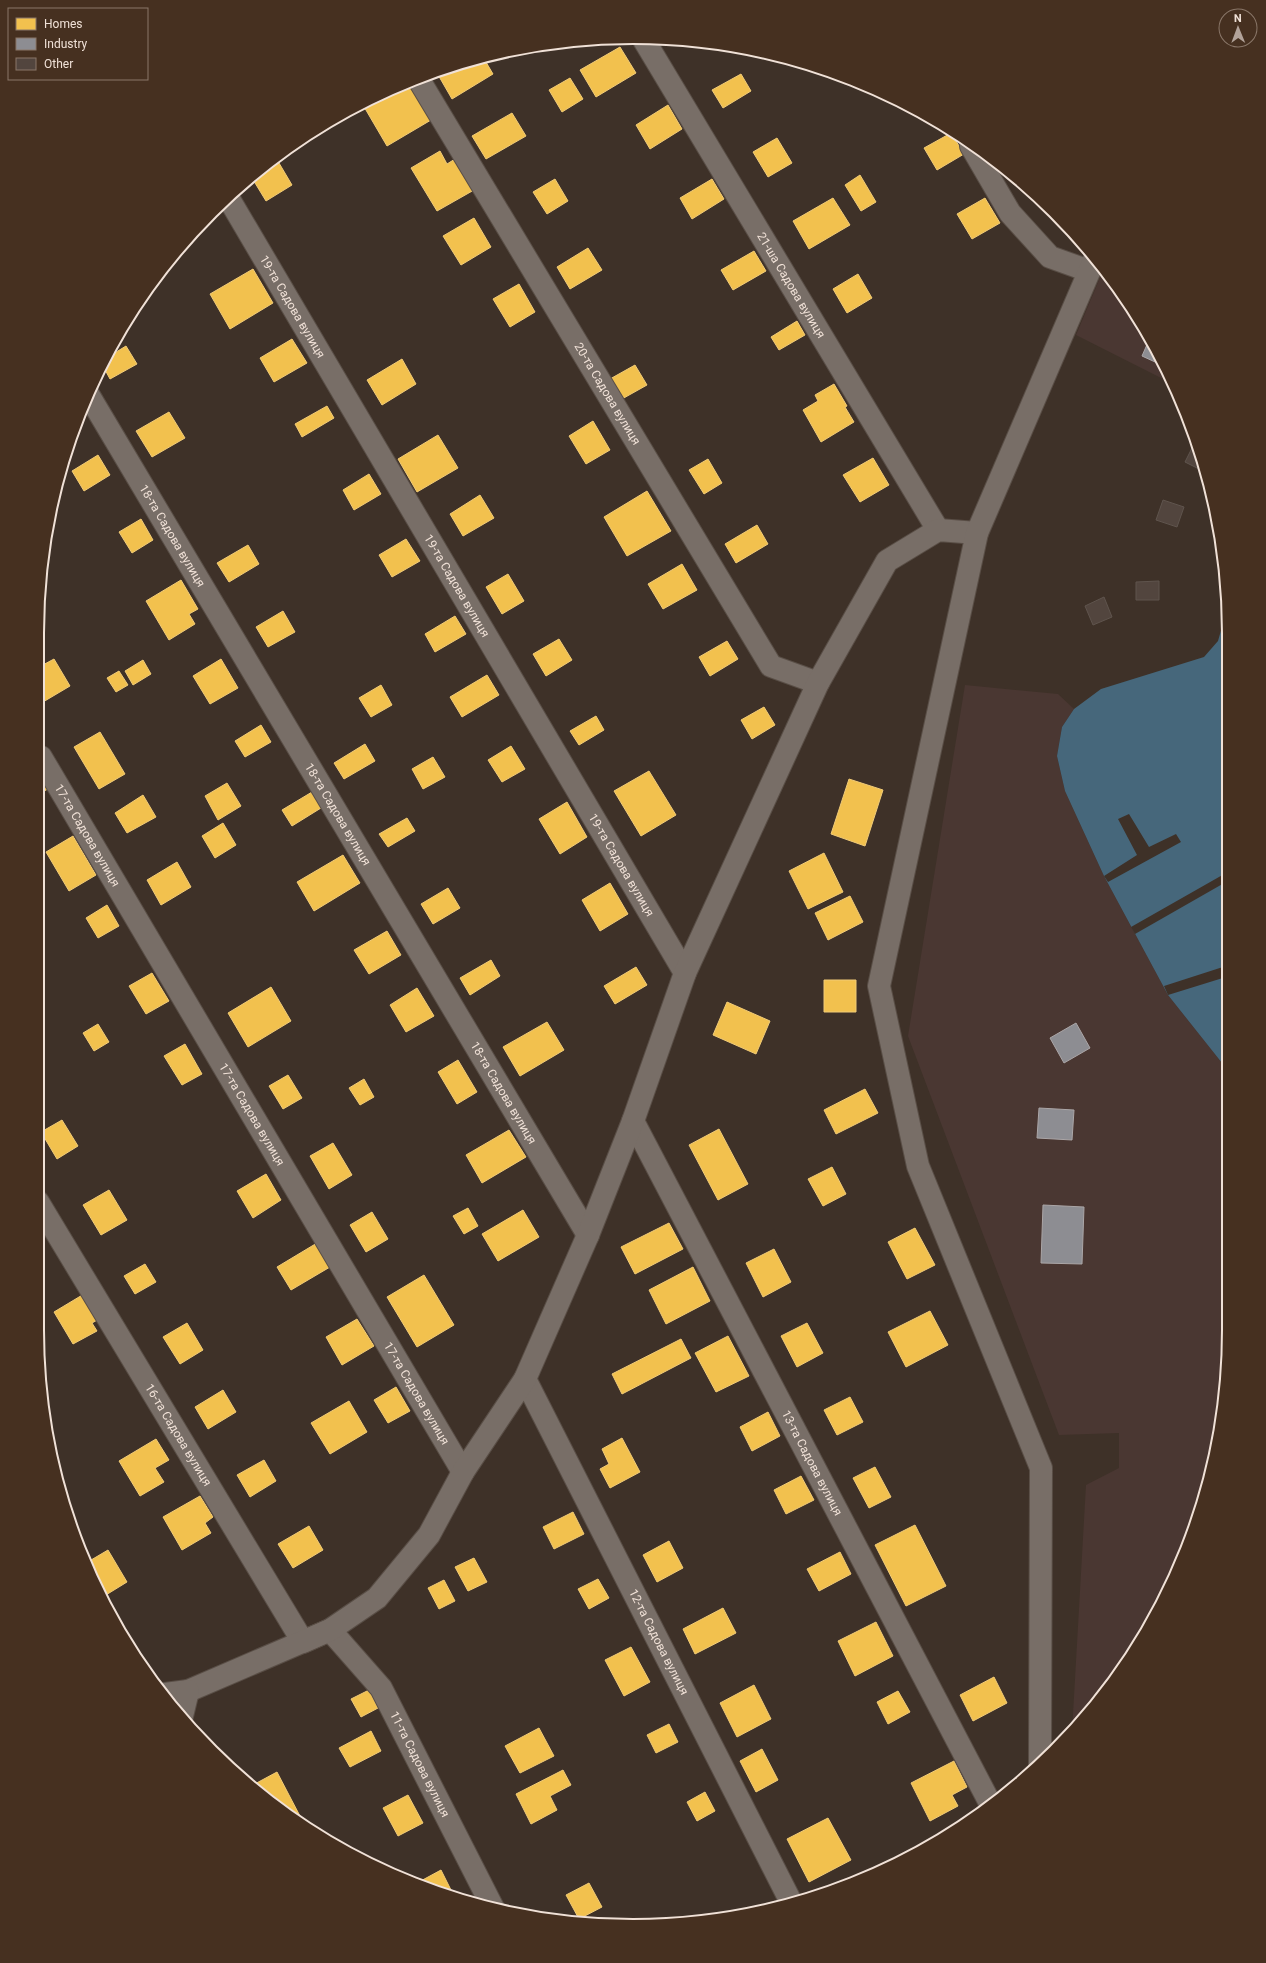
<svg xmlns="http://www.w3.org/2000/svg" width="1266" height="1963" viewBox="0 0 1266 1963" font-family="Roboto,sans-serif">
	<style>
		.industrial { fill: #4a3732 }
		.water { fill: #46677b }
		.pier { fill: #3e3128 }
		.homes { fill: #f2c14e; stroke: #f1cb77 }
		.industry { fill: #8d8d92; stroke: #aba6a7 }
		.building { fill: #52453e; stroke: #5f544d }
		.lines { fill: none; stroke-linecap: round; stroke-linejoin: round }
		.street-casing { stroke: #594e46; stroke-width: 24 }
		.street { stroke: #786e67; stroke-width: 22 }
		.labels { text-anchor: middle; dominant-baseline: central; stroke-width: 4; stroke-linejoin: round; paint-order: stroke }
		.street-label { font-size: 12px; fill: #f0e1d7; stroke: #463020 }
		.rim { fill: none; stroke: #f0e1d7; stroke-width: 2 }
	</style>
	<rect width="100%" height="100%" fill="#3e3128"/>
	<!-- industrial -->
	<path class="industrial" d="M1104 268 1168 370 1173 384 1076 335Z
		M965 685 1058 694 1074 709 1062 727 1057 756 1065 791 1104 876 1168 995 1226 1068 1224 1408 1209 1484 1184 1558 1129 1661 1081 1723 1072 1732 1086 1485 1119 1468V1433L1059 1435 908 1036Z"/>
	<!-- water -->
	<path class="water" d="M1228 606 1226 1068 1168 995 1104 876 1065 791 1057 756 1062 727 1074 709 1101 689 1204 657 1218 641Z"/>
	<!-- pier -->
	<path class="pier" d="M1129 814 1149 847 1176 834 1181 842 1108 882 1104 876 1137 855 1118 819Z
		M1226 873V882L1135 934 1131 927Z
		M1226 966V977L1168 995 1164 986Z"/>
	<!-- homes -->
	<path class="homes" d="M706 42H711L716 43 709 47Z
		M620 47 636 73 596 97 580 70Z
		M479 57H483L493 74 452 99 437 73Z
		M741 74 751 91 723 108 712 90Z
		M570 78 583 99 562 112 549 90Z
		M409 83 431 120 387 146 363 105 385 93Z
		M668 105 682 129 650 149 636 125Z
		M904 105 913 109 908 112Z
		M512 113 526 136 486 159 472 136Z
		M951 133 964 154 937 170 924 148Z
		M777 138 792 163 768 177 753 152Z
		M440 151 447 164 455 159 474 190 437 211 411 168Z
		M279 163 292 185 266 201 252 178Z
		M860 175 876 202 861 211 845 185Z
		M555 179 568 201 547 214 533 192Z
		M712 179 724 199 692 219 680 198Z
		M833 198 850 225 809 249 793 221Z
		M985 198 1000 223 972 239 957 214Z
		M474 218 491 247 461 265 443 236Z
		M588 248 602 270 570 289 557 267Z
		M754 251 766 271 733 290 721 270Z
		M253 269 273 303 230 329 210 294Z
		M858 274 872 298 847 313 833 289Z
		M519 284 535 312 510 327 493 299Z
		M797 321 805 335 779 350 771 337Z
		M292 339 307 363 274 382 260 358Z
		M126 346 137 364 110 379 103 366 108 357Z
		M402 359 416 384 382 405 367 380Z
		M635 365 647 385 622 399 610 379Z
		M834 384 847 406 845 407 854 422 821 442 803 410 818 401 815 395Z
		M327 406 334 418 302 437 295 424Z
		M169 412 185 438 152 457 136 431Z
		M593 421 610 450 586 464 569 436Z
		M438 435 458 468 417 492 398 459Z
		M98 455 110 475 84 491 72 471Z
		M873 458 889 485 860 502 843 475Z
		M708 459 722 483 704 494 689 470Z
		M369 474 381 494 354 510 343 490Z
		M647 491 671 531 627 556 604 517Z
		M480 495 494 518 463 536 450 514Z
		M141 519 153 540 132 553 119 532Z
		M757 525 768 544 736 563 725 544Z
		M406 539 420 561 392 577 379 555Z
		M248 545 259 564 229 582 217 563Z
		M682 564 697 590 663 609 648 584Z
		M508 574 524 601 502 614 486 587Z
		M181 580 198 609 189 614 195 624 169 640 146 601Z
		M283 611 295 632 268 647 256 627Z
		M455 616 466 634 435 652 425 634Z
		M559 639 572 660 546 676 533 654Z
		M727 641 738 659 710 676 699 657Z
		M54 659 70 686 43 702 41 699V666Z
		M221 659 238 688 210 704 193 676Z
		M143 660 151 674 133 685 125 671Z
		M119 671 128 685 116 692 107 678Z
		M487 675 499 695 462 717 450 697Z
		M381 685 392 705 371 717 359 698Z
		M764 707 775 725 752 739 741 720Z
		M596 716 604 730 579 745 570 731Z
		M261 725 271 742 245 757 235 741Z
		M100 732 125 774 99 789 74 747Z
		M365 744 375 761 344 779 334 763Z
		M511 746 525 769 502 782 488 760Z
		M433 757 445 777 423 789 412 769Z
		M41 770 51 787 41 793Z
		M649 771 676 815 641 836 614 791Z
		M849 779 883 790 865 846 831 834Z
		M227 783 241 806 218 820 205 796Z
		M312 792 321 808 292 826 282 810Z
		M143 795 156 817 127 833 115 813Z
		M567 802 587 837 560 854 539 819Z
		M407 818 415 831 388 847 379 834Z
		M223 823 236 845 215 858 202 836Z
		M73 836 96 875 69 891 46 852Z
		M824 853 843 892 808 909 789 871Z
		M343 855 360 883 314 911 297 882Z
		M177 862 191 887 161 905 147 880Z
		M610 883 628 914 600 931 582 900Z
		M448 888 460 908 433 924 421 904Z
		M850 896 863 922 828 940 815 913Z
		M107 905 119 926 98 938 86 918Z
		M387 931 401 955 369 974 354 950Z
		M491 960 500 976 470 995 460 978Z
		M636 967 647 985 615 1004 604 986Z
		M152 973 169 1001 146 1014 129 986Z
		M824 980H856V1012H824Z
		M271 987 291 1021 248 1047 228 1013Z
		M417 988 434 1016 406 1032 390 1005Z
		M727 1002 770 1021 756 1054 713 1035Z
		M547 1022 564 1050 520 1076 503 1047Z
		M98 1024 109 1042 94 1051 83 1033Z
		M185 1044 202 1074 182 1085 164 1056Z
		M458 1060 477 1092 457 1104 438 1072Z
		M288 1075 302 1098 283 1109 269 1086Z
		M364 1079 374 1097 360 1105 349 1088Z
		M865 1089 878 1113 836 1134 824 1110Z
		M62 1120 78 1146 57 1159 41 1132Z
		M719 1129 748 1184 718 1200 689 1145Z
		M509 1130 526 1157 482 1183 466 1155Z
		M333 1143 352 1175 329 1189 310 1156Z
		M832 1167 846 1194 823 1206 808 1179Z
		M266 1174 281 1200 253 1218 237 1191Z
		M109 1190 127 1220 101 1235 83 1205Z
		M468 1208 478 1226 464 1234 453 1216Z
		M523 1210 539 1237 498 1261 482 1234Z
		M372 1212 388 1239 366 1252 350 1225Z
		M669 1223 683 1249 635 1274 621 1247Z
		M915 1228 935 1265 907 1279 888 1242Z
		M317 1243 330 1267 291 1290 277 1267Z
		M774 1249 791 1282 763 1297 746 1263Z
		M145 1264 156 1282 135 1294 124 1276Z
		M693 1267 710 1301 666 1324 649 1290Z
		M424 1275 454 1325 417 1347 387 1297Z
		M84 1294 99 1319 92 1323 97 1331 73 1344 54 1312Z
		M930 1311 948 1345 906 1367 888 1332Z
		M357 1319 374 1346 342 1365 326 1337Z
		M187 1323 203 1350 180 1364 163 1337Z
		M807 1323 823 1353 797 1367 781 1336Z
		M728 1336 749 1376 716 1392 695 1353Z
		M681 1339 691 1358 622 1394 612 1374Z
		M396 1387 410 1411 388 1423 374 1400Z
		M223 1390 236 1412 208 1429 195 1407Z
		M850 1397 863 1422 837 1435 824 1410Z
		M349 1401 367 1432 330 1454 311 1423Z
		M768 1412 780 1436 752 1451 740 1427Z
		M622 1438 640 1472 610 1488 600 1469 609 1464 602 1449Z
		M156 1439 169 1460 155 1468 164 1482 140 1496 119 1461Z
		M264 1460 276 1481 250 1497 237 1475Z
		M875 1467 891 1497 869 1508 853 1478Z
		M801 1476 814 1500 786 1514 774 1490Z
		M200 1496 213 1517 205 1523 211 1533 182 1550 163 1517Z
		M573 1512 584 1534 554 1549 543 1527Z
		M915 1525 946 1586 906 1606 875 1545Z
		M309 1526 323 1550 293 1568 278 1544Z
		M669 1541 683 1568 657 1582 643 1555Z
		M108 1550 127 1582 101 1598 86 1563Z
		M840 1552 851 1574 819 1591 807 1569Z
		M474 1558 487 1582 468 1591 455 1567Z
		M598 1579 609 1598 589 1609 578 1589Z
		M444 1580 455 1601 439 1609 428 1588Z
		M723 1608 736 1633 695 1654 683 1629Z
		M876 1622 893 1656 855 1676 838 1641Z
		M631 1647 650 1682 624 1696 605 1660Z
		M994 1677 1007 1703 973 1721 960 1695Z
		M754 1685 771 1719 737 1737 720 1703Z
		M369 1690 378 1708 361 1717 351 1699Z
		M898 1691 910 1712 888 1724 877 1702Z
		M669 1724 678 1742 656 1753 647 1735Z
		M539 1728 554 1756 520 1773 505 1746Z
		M371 1731 381 1751 350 1767 339 1748Z
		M762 1749 778 1780 756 1792 740 1761Z
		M954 1761 967 1787 952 1795 958 1806 930 1821 911 1783Z
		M563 1770 571 1785 550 1796 557 1810 531 1824 516 1794Z
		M277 1772 301 1818 296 1820 270 1803 251 1786Z
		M705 1792 715 1811 697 1821 687 1802Z
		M408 1795 423 1823 398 1836 383 1808Z
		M828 1818 851 1860 809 1882 787 1839Z
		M441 1870 455 1898 441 1894 417 1883Z
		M589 1883 602 1907 579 1919 566 1895Z"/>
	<!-- industry -->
	<path class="industry" d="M1149 340 1166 367 1142 356Z
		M1076 1023 1090 1048 1064 1063 1050 1038Z
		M1039 1108 1074 1110 1072 1140 1037 1138Z
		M1043 1205 1084 1207 1082 1264 1041 1263Z"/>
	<!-- building -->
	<path class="building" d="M1195 442 1202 462 1199 469 1185 462Z
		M1163 500 1184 507 1177 527 1156 520Z
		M1159 581V600H1136V582Z
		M1104 597 1112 617 1093 625 1085 606Z"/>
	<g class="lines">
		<!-- street casing -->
		<g class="street-casing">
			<g id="street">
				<path id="s1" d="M644 40 938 530"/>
				<path id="s2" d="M419 80 771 666 818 683"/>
				<path d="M971 146 1010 213 1050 257 1089 271"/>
				<path id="s3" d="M229 199 685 973"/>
				<path id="s4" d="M88 394 588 1235"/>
				<path id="s5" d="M41 757 463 1472"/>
				<path id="s6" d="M633 1121 991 1805"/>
				<path id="s7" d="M38 1202 303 1642 330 1630 381 1688 493 1908"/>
				<path id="s8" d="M525 1379 792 1904"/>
				<path d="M165 1694 188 1691 330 1630 377 1598 429 1535 463 1472 525 1379 588 1235 633 1121 685 973 818 683 887 561 938 530 977 533"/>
				<path d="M182 1716 188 1691"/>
				<path d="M1040 1764 1041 1468 918 1166 879 986 977 533 1095 258"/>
			</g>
		</g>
		<!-- street -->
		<use href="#street" class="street"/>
	</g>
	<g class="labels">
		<!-- street labels -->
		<g class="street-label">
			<text stroke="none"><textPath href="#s1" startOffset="286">21-ша Садова вулиця</textPath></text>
			<text stroke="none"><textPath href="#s3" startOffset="125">19-та Садова вулиця</textPath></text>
			<text stroke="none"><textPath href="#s2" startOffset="366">20-та Садова вулиця</textPath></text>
			<text stroke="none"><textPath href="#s4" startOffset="165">18-та Садова вулиця</textPath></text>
			<text stroke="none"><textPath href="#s3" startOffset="449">19-та Садова вулиця</textPath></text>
			<text stroke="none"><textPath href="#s4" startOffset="489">18-та Садова вулиця</textPath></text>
			<text stroke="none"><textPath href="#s5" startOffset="91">17-та Садова вулиця</textPath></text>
			<text stroke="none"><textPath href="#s3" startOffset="773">19-та Садова вулиця</textPath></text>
			<text stroke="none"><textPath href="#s4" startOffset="813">18-та Садова вулиця</textPath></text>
			<text stroke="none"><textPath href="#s5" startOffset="415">17-та Садова вулиця</textPath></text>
			<text stroke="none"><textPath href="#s5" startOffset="739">17-та Садова вулиця</textPath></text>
			<text stroke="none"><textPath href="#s7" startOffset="272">16-та Садова вулиця</textPath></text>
			<text stroke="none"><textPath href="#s6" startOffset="386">13-та Садова вулиця</textPath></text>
			<text stroke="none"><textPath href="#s8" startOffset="295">12-та Садова вулиця</textPath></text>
			<text stroke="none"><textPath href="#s7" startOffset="706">11-та Садова вулиця</textPath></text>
		</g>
	</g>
	<!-- crop -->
	<path d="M0 0H1266V1963H0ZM633 44H633A589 589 0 0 1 1222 633V1330A589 589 0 0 1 633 1919H633A589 589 0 0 1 44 1330V633A589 589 0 0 1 633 44Z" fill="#463020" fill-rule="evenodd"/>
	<path class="rim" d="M633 44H633A589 589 0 0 1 1222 633V1330A589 589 0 0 1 633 1919H633A589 589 0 0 1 44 1330V633A589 589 0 0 1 633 44Z"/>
	<!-- legend -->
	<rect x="8" y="8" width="140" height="72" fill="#463020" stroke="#8a7769"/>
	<rect x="16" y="18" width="20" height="12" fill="#f2c14e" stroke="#8a7769"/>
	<text x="44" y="28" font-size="12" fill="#f0e1d7">Homes</text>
	<rect x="16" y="38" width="20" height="12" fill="#8d8d92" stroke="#8a7769"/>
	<text x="44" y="48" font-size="12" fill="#f0e1d7">Industry</text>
	<rect x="16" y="58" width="20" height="12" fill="#52453e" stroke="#8a7769"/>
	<text x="44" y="68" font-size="12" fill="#f0e1d7">Other</text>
	<!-- north arrow -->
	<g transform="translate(1238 28) rotate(359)"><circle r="19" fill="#463020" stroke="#8a7769"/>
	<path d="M0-3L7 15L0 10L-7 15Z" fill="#b2a39a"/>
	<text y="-6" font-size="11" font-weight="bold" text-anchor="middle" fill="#f0e1d7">N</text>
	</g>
</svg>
